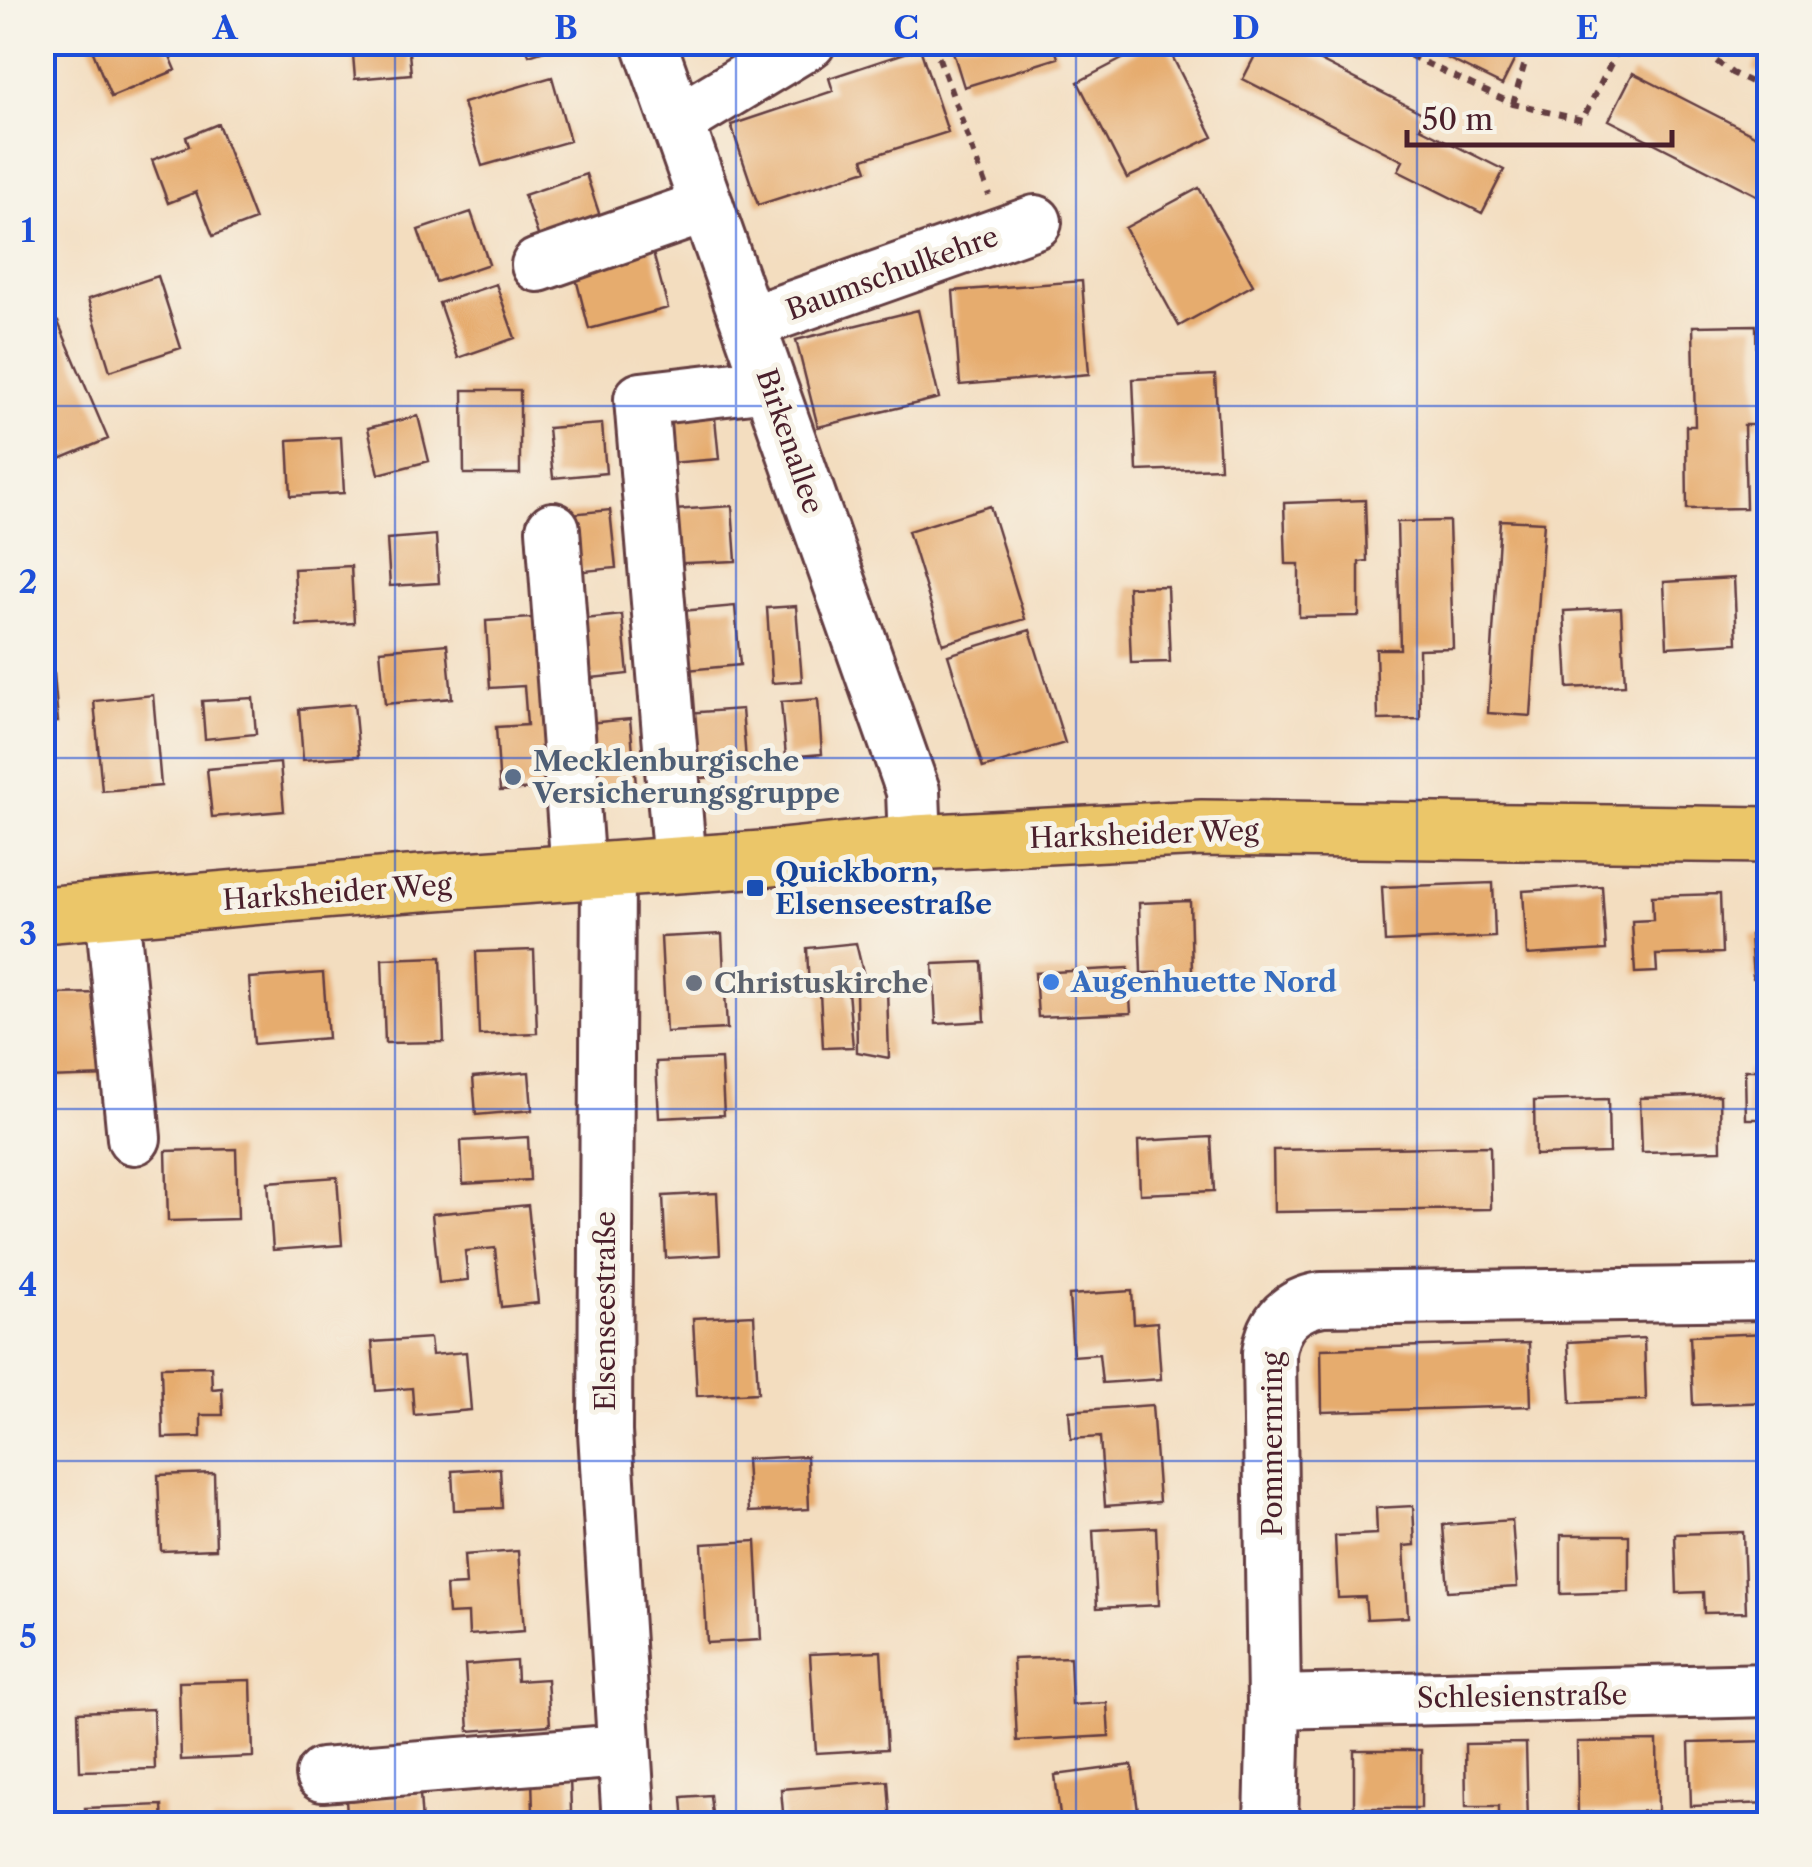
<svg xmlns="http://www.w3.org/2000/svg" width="1812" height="1867" viewBox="0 0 1812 1867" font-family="'Libre Caslon Text',serif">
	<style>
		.building { fill: #e6ac6e }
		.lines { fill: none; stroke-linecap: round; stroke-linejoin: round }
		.minor-casing { stroke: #633c41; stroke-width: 58 }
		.major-casing { stroke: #633c41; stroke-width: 60 }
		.path { stroke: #633c41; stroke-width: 6; stroke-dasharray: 8 8; stroke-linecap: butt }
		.minor { stroke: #fff; stroke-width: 52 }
		.major { stroke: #ebc669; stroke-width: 55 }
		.grid { fill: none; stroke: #1d4ed8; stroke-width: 2.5; stroke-opacity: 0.55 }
		.service-dot { fill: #5c6f8a; stroke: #f7f3e8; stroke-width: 4 }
		.transit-dot { fill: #1a4fb4; stroke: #f7f3e8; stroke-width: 4 }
		.shop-dot { fill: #3f7fe0; stroke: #f7f3e8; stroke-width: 4 }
		.worship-dot { fill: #6b7280; stroke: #f7f3e8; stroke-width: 4 }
		.labels { text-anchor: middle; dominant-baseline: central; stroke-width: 10; stroke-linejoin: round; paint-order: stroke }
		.street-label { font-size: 28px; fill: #4a1f2b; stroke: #f7f3e8 }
		.service-label { font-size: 28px; font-weight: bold; fill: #4e5e75; stroke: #f7f3e8; text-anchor: start }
		.transit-label { font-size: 28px; font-weight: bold; fill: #164399; stroke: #f7f3e8; text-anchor: start }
		.shop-label { font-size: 28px; font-weight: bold; fill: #366cbe; stroke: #f7f3e8; text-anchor: start }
		.worship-label { font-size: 28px; font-weight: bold; fill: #5b616d; stroke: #f7f3e8; text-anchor: start }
		.neatline { fill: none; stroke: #1d4ed8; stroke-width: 4 }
		.grid-label { font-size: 32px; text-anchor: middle; font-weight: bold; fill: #1d4ed8 }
	</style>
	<rect width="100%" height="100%" fill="#f7f3e8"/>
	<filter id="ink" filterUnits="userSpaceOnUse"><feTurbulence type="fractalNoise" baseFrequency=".01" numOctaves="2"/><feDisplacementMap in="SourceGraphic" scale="20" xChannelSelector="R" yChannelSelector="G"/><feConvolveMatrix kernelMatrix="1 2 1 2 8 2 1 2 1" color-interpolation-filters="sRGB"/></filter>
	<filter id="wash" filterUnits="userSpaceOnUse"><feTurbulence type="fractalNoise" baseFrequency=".0048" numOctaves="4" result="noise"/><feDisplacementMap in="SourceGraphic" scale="40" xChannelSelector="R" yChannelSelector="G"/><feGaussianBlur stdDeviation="2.25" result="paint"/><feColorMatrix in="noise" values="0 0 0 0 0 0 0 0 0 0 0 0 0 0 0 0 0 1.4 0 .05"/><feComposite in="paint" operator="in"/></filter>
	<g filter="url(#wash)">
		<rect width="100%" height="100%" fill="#f3ddbf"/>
		<g id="blocks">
			<!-- building -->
			<path class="building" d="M89 42H164L176 70 111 97Z
				M352 42H408L411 74 355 79Z
				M524 42H566V43L529 55Z
				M950 42H1053L1058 58 964 87Z
				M1155 42H1165L1213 137 1127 178 1078 82Z
				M1262 42H1283L1426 115 1420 128 1504 170 1482 213 1398 171 1403 161 1243 79Z
				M1414 42H1518L1522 45 1502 85Z
				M1766 42H1770V78L1752 70Z
				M920 48 948 132 863 159 867 170 758 205 731 125 833 91 829 78Z
				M1633 73 1770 143V193L1764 199 1609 120Z
				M552 77 570 141 482 166 463 103Z
				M218 124 255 220 213 236 196 192 168 203 152 160 189 146 186 137Z
				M586 174 605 231 544 252 524 195Z
				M1199 188 1253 285 1179 326 1125 228Z
				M471 212 489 264 436 282 418 230Z
				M650 242 668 308 589 329 572 263Z
				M158 276 181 348 110 371 88 299Z
				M1082 281 1089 374 960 385 953 291Z
				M496 284 515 338 458 358 439 303Z
				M918 310 939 398 818 427 796 340Z
				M58 322 108 439 55 461 42 430V329Z
				M1756 325 1758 425H1744L1746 508 1687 509 1686 426H1695L1693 326Z
				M1215 375 1220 468 1137 471 1133 379Z
				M463 390H520V474H464Z
				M714 408 719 459 669 463 664 413Z
				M418 416 429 461 379 474 368 428Z
				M602 424 606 473 553 478 548 428Z
				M341 437 344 493 291 496 288 440Z
				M1365 500 1367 561 1359 562V616L1299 617V564H1286L1284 503Z
				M732 506 736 561 661 564 660 511Z
				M990 506 1025 619 943 644 908 531Z
				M610 510 616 568 565 573 559 515Z
				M1500 520 1544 522 1531 716 1488 713Z
				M1449 521 1453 648 1419 649 1420 719 1378 720 1376 649H1400L1397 522Z
				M436 535 439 583 390 586 387 539Z
				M351 566 354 623 297 626 294 569Z
				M1734 578 1737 643 1667 647 1664 582Z
				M1167 586 1170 662 1131 663 1128 587Z
				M735 606 740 665 687 670 682 611Z
				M796 606 802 681 772 683 767 608Z
				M1621 608 1625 685 1568 688 1564 611Z
				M622 615 628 674 573 680 566 621Z
				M547 617 557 788 500 791 496 727 527 725 524 686 490 688 486 621Z
				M1030 630 1065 743 983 768 948 655Z
				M447 644 452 698 385 704 380 650Z
				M54 673 58 722 42 723V674Z
				M153 695 161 786 102 791 94 701Z
				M253 698 256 734 205 739 202 701Z
				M818 699 822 754 786 757 781 702Z
				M354 704 359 756 303 760 299 709Z
				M742 709 747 774 692 779 686 713Z
				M630 719 636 785 583 790 577 724Z
				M280 763 284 811 212 817 207 769Z
				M1493 883 1495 937 1385 942 1382 887Z
				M1602 886 1606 950 1527 955 1523 891Z
				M1720 894 1722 953 1656 955 1657 972 1635 973 1632 921 1653 920 1652 896Z
				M1190 901 1192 972 1141 973 1139 903Z
				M722 934 727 1029 666 1032 661 937Z
				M1770 934V977L1753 978 1750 935Z
				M856 943 867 989 887 988 889 1058 857 1052 856 990 848 991 853 1047 823 1048 820 993 809 991 807 948Z
				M534 950 537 1033 479 1035 476 952Z
				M441 957 444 1042 385 1043 382 959Z
				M982 962 985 1021 936 1024 933 964Z
				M1128 968 1131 1013 1038 1017 1035 973Z
				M323 973 328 1038 254 1044 249 978Z
				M107 993 109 1076 46 1078 44 994Z
				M721 1059 724 1115 659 1118 656 1062Z
				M1745 1070H1770V1119H1746Z
				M529 1072 532 1110 476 1115 473 1077Z
				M1720 1095 1721 1150 1642 1152 1640 1098Z
				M1608 1099 1609 1153 1535 1155 1534 1101Z
				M528 1137 530 1180 463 1184 461 1141Z
				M1211 1137 1214 1191 1140 1194 1138 1141Z
				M1490 1146 1491 1209 1274 1212 1273 1150Z
				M236 1149 238 1219 168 1221 166 1151Z
				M337 1177 342 1245 273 1250 268 1182Z
				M717 1193 720 1255 666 1258 663 1196Z
				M528 1205 538 1303 501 1307 495 1248 465 1251 468 1280 439 1283 432 1214Z
				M47 1223 54 1278 42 1279V1224Z
				M1132 1291 1134 1324 1157 1322 1161 1379 1102 1383 1099 1354 1073 1356 1069 1295Z
				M754 1315 758 1393 697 1396 693 1318Z
				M1770 1333V1402L1693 1405 1690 1336Z
				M430 1338 432 1355 466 1352 471 1410 414 1415 412 1388 376 1391 372 1342Z
				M1644 1338 1646 1400 1571 1403 1568 1342Z
				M1529 1343 1531 1406 1322 1412 1321 1349Z
				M211 1366 212 1389 222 1388 223 1415H201V1437L163 1438 161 1367Z
				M1152 1405 1159 1502 1105 1506 1100 1437 1071 1439 1069 1411Z
				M807 1456 809 1509 749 1512 746 1459Z
				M500 1468 502 1508 454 1510 452 1471Z
				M214 1473 216 1549 161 1551 158 1475Z
				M1413 1506 1415 1545 1404 1546 1408 1617 1367 1619 1365 1597 1338 1598 1335 1536 1377 1534 1376 1508Z
				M1512 1520 1517 1587 1448 1591 1443 1525Z
				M1156 1527 1159 1605 1097 1608 1093 1530Z
				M1743 1532 1746 1612 1704 1613 1703 1592 1677 1593 1675 1534Z
				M1561 1535H1629V1592L1561 1594Z
				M756 1541 761 1640 707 1643 702 1544Z
				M518 1551 524 1631 469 1635 468 1613 448 1614 446 1586 466 1585 464 1555Z
				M881 1651 887 1749 816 1753 810 1654Z
				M1070 1657 1072 1705 1107 1703 1109 1736 1017 1741 1013 1659Z
				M516 1661 517 1681 547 1679 550 1725 469 1731 465 1665Z
				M251 1680 253 1757 181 1760 179 1682Z
				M153 1709 155 1769 80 1771 78 1712Z
				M1657 1741 1658 1811 1578 1813 1577 1742Z
				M1770 1741V1803L1691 1806 1689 1743Z
				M1526 1743 1528 1824H1499V1806H1466L1465 1744Z
				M1354 1750H1421V1808H1354Z
				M1132 1765 1139 1819 1061 1824 1055 1775Z
				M570 1776 571 1812 533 1813 532 1777Z
				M888 1781 891 1824H784L781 1789Z
				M420 1794 422 1824H348L346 1801Z
				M710 1795 713 1824H684L682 1797Z
				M162 1805 163 1824H85V1808Z
				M299 1819V1824H212V1821Z"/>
		</g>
	</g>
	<g filter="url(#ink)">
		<use href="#blocks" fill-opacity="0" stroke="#633c41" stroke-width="2.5"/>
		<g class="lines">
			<!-- minor casing -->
			<g class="minor-casing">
				<path id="minor" d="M649 42 913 791 915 843
					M677 122 809 42
					M538 265 707 206
					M749 323 1035 222
					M553 529 578 872
					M680 865 641 399 769 384
					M608 871 605 1432 629 1824
					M112 910 134 1138
					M1274 1702 1770 1690
					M322 1775 622 1751
					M1271 1824 1274 1702 1269 1353C1273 1322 1291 1304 1322 1299L1770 1293"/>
			</g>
			<!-- major casing -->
			<g class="major-casing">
				<path id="major" d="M42 915 380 886 762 859 915 843 1202 828 1770 835"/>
			</g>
			<!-- path -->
			<path class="path" d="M933 42 989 195
				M1381 42 1513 104 1582 120 1622 42
				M1691 42 1732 73 1770 91
				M1513 104 1531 42"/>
			<!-- minor -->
			<use href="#minor" class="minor"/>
			<!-- major -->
			<use href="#major" class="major"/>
		</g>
	</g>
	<!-- grid -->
	<path class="grid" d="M395 42V1824M736 42V1824M1076 42V1824M1417 42V1824M42 406H1770M42 758H1770M42 1109H1770M42 1461H1770"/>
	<!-- markers -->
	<circle class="service-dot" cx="513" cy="777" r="10"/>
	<rect class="transit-dot" x="745" y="878" width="20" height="20" rx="5"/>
	<circle class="shop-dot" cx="1051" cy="982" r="10"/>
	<circle class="worship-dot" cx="694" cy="983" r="10"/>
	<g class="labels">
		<!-- street labels -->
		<g class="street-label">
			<text transform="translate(892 273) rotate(-20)">Baumschulkehre</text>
			<text transform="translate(790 441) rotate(71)">Birkenallee</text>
			<text transform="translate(1144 834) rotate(-2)">Harksheider Weg</text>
			<text transform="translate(337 892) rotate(-4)">Harksheider Weg</text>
			<text transform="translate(605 1311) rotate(-90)">Elsenseestraße</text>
			<text transform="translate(1272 1444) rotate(-90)">Pommernring</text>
			<text transform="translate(1522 1696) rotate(-1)">Schlesienstraße</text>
		</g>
		<!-- service labels -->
		<g class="service-label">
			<text x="533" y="761">Mecklenburgische<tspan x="533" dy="32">Versicherungsgruppe</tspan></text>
		</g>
		<!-- transit labels -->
		<g class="transit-label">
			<text x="775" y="872">Quickborn,<tspan x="775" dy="32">Elsenseestraße</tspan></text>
		</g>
		<!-- shop labels -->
		<g class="shop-label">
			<text x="1071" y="982">Augenhuette Nord</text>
		</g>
		<!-- worship labels -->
		<g class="worship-label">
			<text x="714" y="983">Christuskirche</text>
		</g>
	</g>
	<!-- margin -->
	<rect width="1812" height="1867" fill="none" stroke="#f7f3e8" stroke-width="110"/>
	<!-- scale -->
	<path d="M1407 130v15h265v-15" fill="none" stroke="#4a1f2b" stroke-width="5"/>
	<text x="1422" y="130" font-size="30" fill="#4a1f2b" stroke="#f7f3e8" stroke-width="8" paint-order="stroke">50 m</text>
	<rect x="55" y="55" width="1702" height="1757" class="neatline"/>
	<g class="grid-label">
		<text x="225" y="39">A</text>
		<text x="566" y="39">B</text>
		<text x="906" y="39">C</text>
		<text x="1246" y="39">D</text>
		<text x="1587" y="39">E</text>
		<text x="28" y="242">1</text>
		<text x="28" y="593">2</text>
		<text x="28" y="945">3</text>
		<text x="28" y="1296">4</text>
		<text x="28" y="1648">5</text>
	</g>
</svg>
